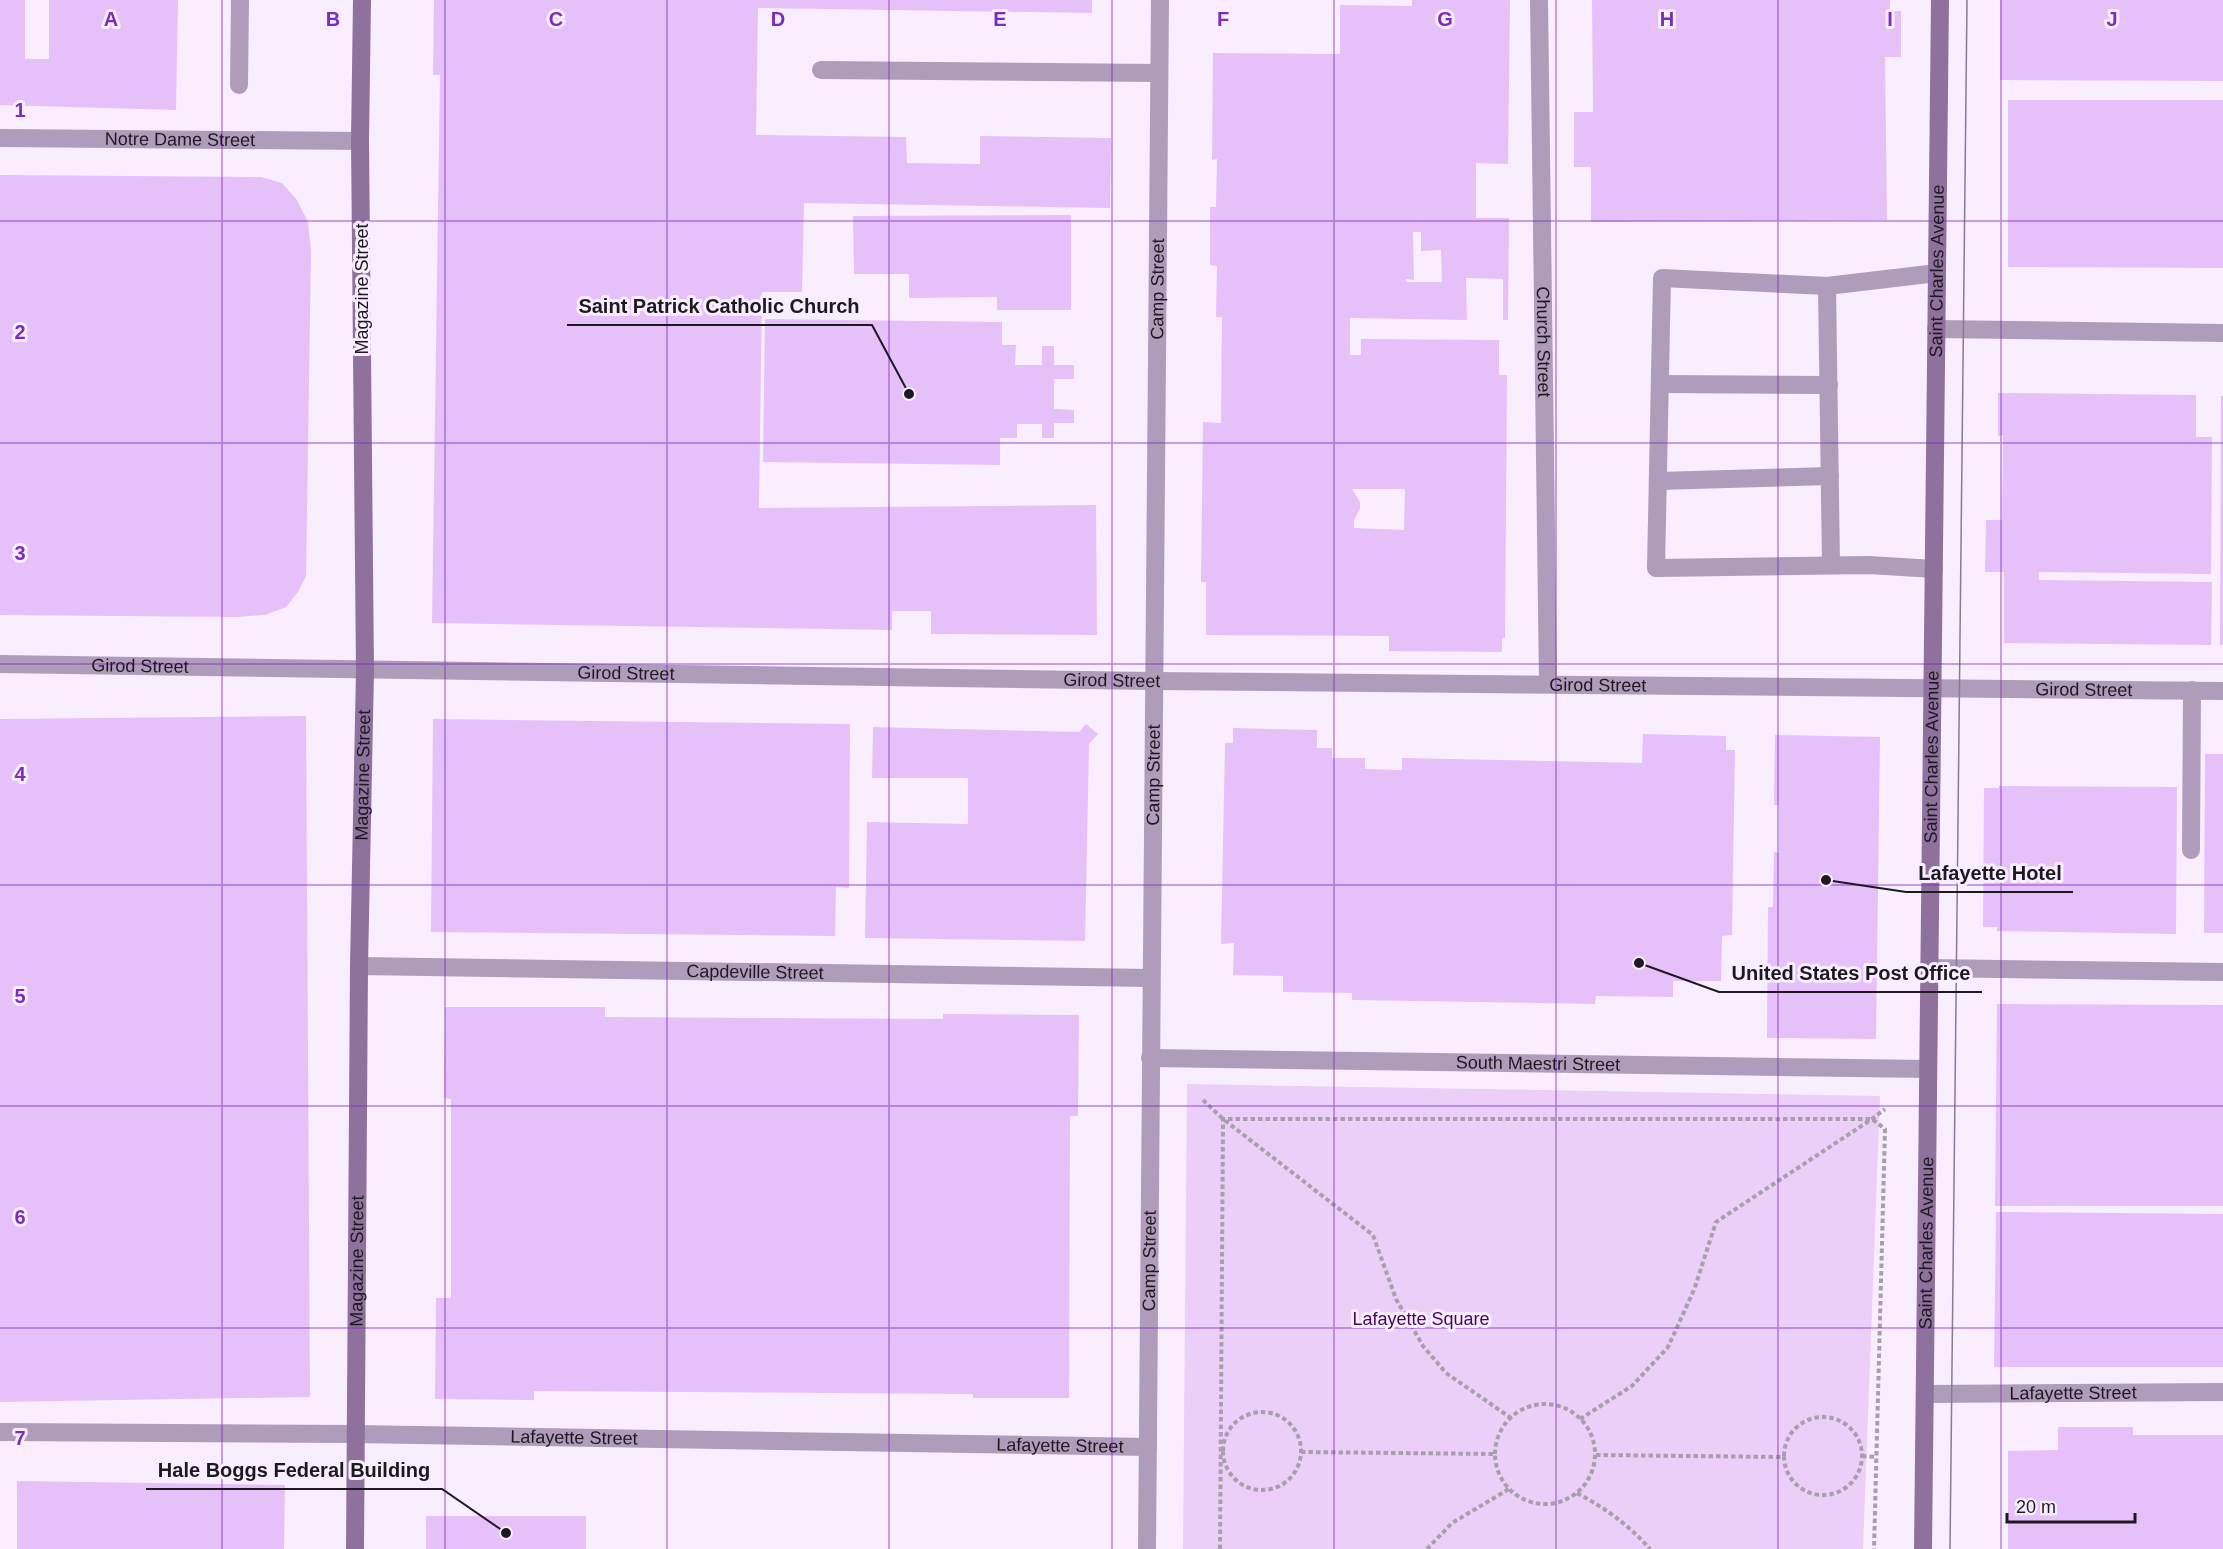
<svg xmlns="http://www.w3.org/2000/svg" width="2223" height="1549" viewBox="0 0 2223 1549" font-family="Helvetica,sans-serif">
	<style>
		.green { fill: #ebcff8 }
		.building { fill: #e6c0f9; fill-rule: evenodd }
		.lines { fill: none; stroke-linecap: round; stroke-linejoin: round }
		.path { stroke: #a79fac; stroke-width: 4; stroke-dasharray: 4.5 3; stroke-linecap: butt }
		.lane { stroke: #af9bba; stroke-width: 18 }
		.street { stroke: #af9bba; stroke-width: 18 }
		.secondary { stroke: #8e719d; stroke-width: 18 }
		.tram { stroke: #867e8a; stroke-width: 1.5 }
		.grid { fill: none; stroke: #7b2cbf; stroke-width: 1.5; stroke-opacity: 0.55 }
		.labels { text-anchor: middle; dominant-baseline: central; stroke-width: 6; stroke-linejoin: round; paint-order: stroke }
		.street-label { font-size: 18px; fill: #1e1921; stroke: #f9eeff }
		.park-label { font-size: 18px; fill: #46065c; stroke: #f9eeff }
		.grid-label { font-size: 20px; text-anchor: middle; font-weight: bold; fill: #7b2cbf; stroke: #f9eeff; stroke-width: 6; stroke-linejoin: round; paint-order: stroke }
		.leader { fill: none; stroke: #1e1921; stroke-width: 2 }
		.callout-dot { fill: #1e1921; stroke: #f9eeff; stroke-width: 2 }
		.callout-label { font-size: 20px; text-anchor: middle; font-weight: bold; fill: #1e1921; stroke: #f9eeff; stroke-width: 6; stroke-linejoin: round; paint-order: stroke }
	</style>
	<rect width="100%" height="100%" fill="#f9eeff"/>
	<!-- green -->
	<path class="green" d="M1187 1084 1880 1096 1863 1549H1183Z"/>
	<!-- building -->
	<path class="building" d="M0 0H25V59H49V0H178L176 110 0 105Z
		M434 0H1092V13L758 8 756 135 906 137 907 163 980 164V136L1111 138 1110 208 804 203 802 292H762L759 508 1096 505 1097 635 931 634V611H892V630L432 623 440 75H433Z
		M1412 0H1510L1508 164 1476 163V218H1509L1508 320H1503V279L1466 278 1467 320 1350 318V355H1361V339L1499 340V375H1507L1505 638H1502V652L1389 651V636L1206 635V582H1201L1203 422 1221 423 1222 317H1216L1217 266 1210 265V207H1216L1217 159 1212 160 1213 53 1340 54V5L1412 6ZM1413 232H1421V251L1441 250 1442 282H1406V279L1414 280ZM1352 489H1405L1404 530 1354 528V520L1360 509V502Z
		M1592 0H1890V11H1901V57H1885L1887 220 1591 222V167H1574V112H1593Z
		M2000 0H2223V81L2000 80Z
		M2008 100H2223V268L2008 267Z
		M0 175 261 177 282 183 297 200 308 222 311 251 306 576 298 592 286 607 265 615 236 617 0 615Z
		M1071 215V310H997V297L909 298V274H854L853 216Z
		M765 319 1002 322V345H1016L1015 365H1042V346H1054V365H1074V379H1054V409L1074 410V423H1054V438H1042V424H1017V438H1000V465L763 462Z
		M1998 393 2196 395V437H2212L2211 574 2039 572V580L2212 582 2211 645 2004 643V572H1985L1986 520H2002L2003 435 1998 436Z
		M2221 396H2223V645H2220Z
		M306 716 310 1397 0 1402V719Z
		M433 719 850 724 849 888 836 887 835 936 431 932Z
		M1086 724 1098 734 1089 744 1085 941 865 938 867 822 968 824V778H872L873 727 1079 732Z
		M1233 728 1317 730V748H1332V758H1365V769L1402 770V758L1642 763 1643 734 1726 736V750H1735L1732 935 1722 936 1721 981H1673V997L1596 996 1595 1004 1352 1000V993L1283 992V976L1233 975 1234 943 1221 944 1225 743H1233Z
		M1775 735 1880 737 1876 1039 1767 1038 1768 907H1773L1774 852 1779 853V805H1774Z
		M2205 754H2223V933H2204Z
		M1999 786 2177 787 2176 934 1997 931V927H1983L1984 788H1999Z
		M1997 1004 2223 1005V1206H1995Z
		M445 1007H605V1017L943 1019V1014L1079 1015 1078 1116H1070L1069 1398H973V1394L534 1391V1400L435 1399 436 1298H451V1099L444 1098Z
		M1996 1212 2223 1214V1367H1994Z
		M2058 1427H2133V1435H2223V1549H2008V1451L2058 1450Z
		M17 1481 285 1485 284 1549H17Z
		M426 1516H586V1549H426Z"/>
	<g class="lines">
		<!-- path -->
		<path class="path" d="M1203 1100 1223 1119 1373 1235 1396 1299 1423 1346 1446 1373 1511 1418
			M1495 1454a50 50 0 1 1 100 0a50 50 0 1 1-100 0Z
			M1223 1451a39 39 0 1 1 78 0a39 39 0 1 1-78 0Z
			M1784 1456a39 39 0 1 1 78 0a39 39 0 1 1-78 0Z
			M1580 1419 1632 1386 1668 1347 1694 1290 1716 1222 1872 1119 1885 1109
			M1301 1452 1494 1454
			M1596 1455 1783 1457
			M1862 1456 1876 1457
			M1577 1493C1605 1508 1629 1525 1650 1549
			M1220 1549 1223 1119H1872L1885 1129 1874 1549
			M1427 1549 1452 1523 1509 1489"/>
		<!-- lane -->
		<g class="lane">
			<path d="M821 70 1159 73"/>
			<path d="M239 85 240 0"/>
			<path d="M1827 286 1831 565"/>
			<path d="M1936 329 2223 333"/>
			<path d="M1660 384 1829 385"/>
			<path d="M1658 481 1830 476"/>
			<path d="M1934 569 1869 565 1656 568 1662 278 1827 286 1937 273"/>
			<path d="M2191 850 2192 690"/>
			<path d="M1929 968 2223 972"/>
			<path id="s1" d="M1925 1394 2223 1392"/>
		</g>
		<!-- street -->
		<g class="street">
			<path id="s2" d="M1539 0 1548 684"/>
			<path id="s3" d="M0 138 360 141"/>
			<path id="s4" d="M0 664 1153 681 2223 691"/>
			<path id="s5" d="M359 966 1151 978"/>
			<path id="s6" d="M1150 1058 1928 1069"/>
			<path id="s7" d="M0 1432 355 1434 1148 1447"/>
			<path id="s8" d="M1147 1549 1160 0"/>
		</g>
		<!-- secondary -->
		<g class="secondary">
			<path id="s9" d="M355 1549 359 966 365 671 360 141 362 0"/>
			<path id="s10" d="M1923 1549 1940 0"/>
		</g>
		<!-- tram -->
		<path class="tram" d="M1950 1549 1967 0"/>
	</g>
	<!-- grid -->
	<path class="grid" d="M222 0V1549M445 0V1549M667 0V1549M889 0V1549M1112 0V1549M1334 0V1549M1556 0V1549M1778 0V1549M2001 0V1549M0 221H2223M0 443H2223M0 664H2223M0 885H2223M0 1106H2223M0 1328H2223"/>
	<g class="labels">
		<!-- street labels -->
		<g class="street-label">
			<text stroke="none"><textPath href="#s3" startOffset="180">Notre Dame Street</textPath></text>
			<text stroke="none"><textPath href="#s10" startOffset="1278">Saint Charles Avenue</textPath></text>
			<text transform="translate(362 289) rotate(-90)">Magazine Street</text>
			<text stroke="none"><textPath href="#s8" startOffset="1260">Camp Street</textPath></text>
			<text stroke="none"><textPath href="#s2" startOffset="342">Church Street</textPath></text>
			<text stroke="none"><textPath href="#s4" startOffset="140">Girod Street</textPath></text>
			<text stroke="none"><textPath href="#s4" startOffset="626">Girod Street</textPath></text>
			<text stroke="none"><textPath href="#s4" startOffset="1112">Girod Street</textPath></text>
			<text stroke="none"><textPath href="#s4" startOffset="1598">Girod Street</textPath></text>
			<text stroke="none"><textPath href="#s4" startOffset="2084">Girod Street</textPath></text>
			<text stroke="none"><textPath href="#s10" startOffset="792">Saint Charles Avenue</textPath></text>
			<text stroke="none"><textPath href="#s8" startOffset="774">Camp Street</textPath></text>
			<text stroke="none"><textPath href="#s9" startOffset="774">Magazine Street</textPath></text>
			<text stroke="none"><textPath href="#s5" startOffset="396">Capdeville Street</textPath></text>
			<text stroke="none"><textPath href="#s6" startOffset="388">South Maestri Street</textPath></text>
			<text stroke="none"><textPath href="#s10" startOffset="306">Saint Charles Avenue</textPath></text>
			<text stroke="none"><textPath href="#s9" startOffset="288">Magazine Street</textPath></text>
			<text stroke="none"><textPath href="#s8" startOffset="288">Camp Street</textPath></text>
			<text stroke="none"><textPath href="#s1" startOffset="148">Lafayette Street</textPath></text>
			<text stroke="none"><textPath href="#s7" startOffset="574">Lafayette Street</textPath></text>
			<text stroke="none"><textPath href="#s7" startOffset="1060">Lafayette Street</textPath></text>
		</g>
		<!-- park labels -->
		<g class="park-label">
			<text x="1421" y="1319">Lafayette Square</text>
		</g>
	</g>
	<g class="grid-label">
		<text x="111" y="26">A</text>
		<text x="333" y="26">B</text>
		<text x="556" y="26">C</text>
		<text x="778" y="26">D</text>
		<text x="1000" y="26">E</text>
		<text x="1223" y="26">F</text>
		<text x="1445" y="26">G</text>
		<text x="1667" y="26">H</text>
		<text x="1890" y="26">I</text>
		<text x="2112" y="26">J</text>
		<text x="20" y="117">1</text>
		<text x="20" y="339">2</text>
		<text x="20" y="560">3</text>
		<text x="20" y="781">4</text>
		<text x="20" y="1003">5</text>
		<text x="20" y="1224">6</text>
		<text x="20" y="1445">7</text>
	</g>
	<!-- callouts -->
	<path class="leader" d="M909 394L872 325H567M1826 880L1906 892H2073M1639 963L1719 992H1982M506 1533L442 1489H146"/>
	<g class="callout-dot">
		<circle cx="909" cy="394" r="6"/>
		<circle cx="1826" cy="880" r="6"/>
		<circle cx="1639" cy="963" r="6"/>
		<circle cx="506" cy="1533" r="6"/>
	</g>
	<g class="callout-label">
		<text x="719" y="313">Saint Patrick Catholic Church</text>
		<text x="1990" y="880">Lafayette Hotel</text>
		<text x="1851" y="980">United States Post Office</text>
		<text x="294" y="1477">Hale Boggs Federal Building</text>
	</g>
	<!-- scale -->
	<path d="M2007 1513v9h128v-9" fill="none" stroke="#1e1921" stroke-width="3"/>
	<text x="2016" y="1513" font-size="18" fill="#1e1921" stroke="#f9eeff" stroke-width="4.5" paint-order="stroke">20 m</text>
</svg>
